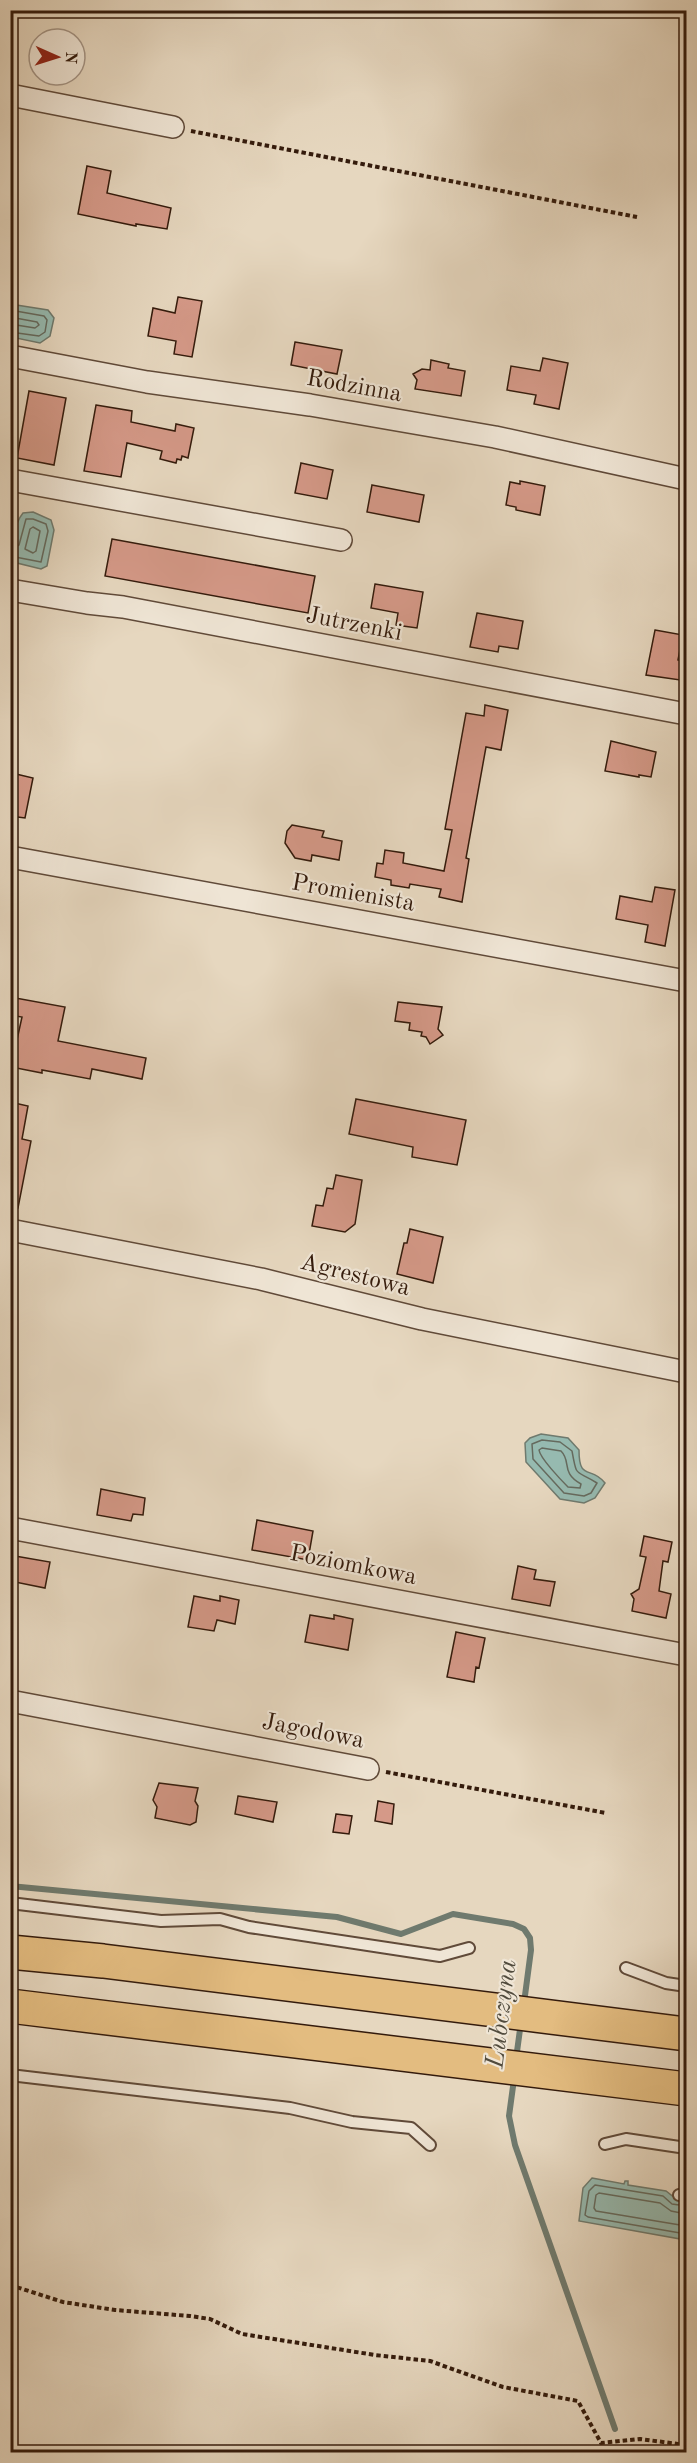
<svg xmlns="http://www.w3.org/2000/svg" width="697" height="2463" viewBox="0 0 697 2463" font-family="'Old Standard TT',serif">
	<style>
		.water { fill: #96bab0; stroke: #6f7a6e; stroke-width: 1.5 }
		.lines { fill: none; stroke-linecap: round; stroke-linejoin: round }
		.shore { stroke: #656a5e; stroke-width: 1.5 }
		.stream { stroke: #6f7a6e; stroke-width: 6 }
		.building { fill: #d59988; stroke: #341b0c; stroke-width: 1.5 }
		.service-casing { stroke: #604a39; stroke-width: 14 }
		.minor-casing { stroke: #604a39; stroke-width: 24 }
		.motorway-casing { stroke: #341b0c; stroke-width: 36 }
		.path { stroke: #341b0c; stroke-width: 4; stroke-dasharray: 4.5 3; stroke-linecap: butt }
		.service { stroke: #efe5d5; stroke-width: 10 }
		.minor { stroke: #efe5d5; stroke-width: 21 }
		.motorway { stroke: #e3bc80; stroke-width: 33 }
		.labels { text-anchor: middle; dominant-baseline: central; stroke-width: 4.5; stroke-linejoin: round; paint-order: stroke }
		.street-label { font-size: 24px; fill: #341b0c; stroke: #efe5d5 }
		.water-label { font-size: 26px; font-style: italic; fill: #514b3d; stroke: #efe5d5 }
	</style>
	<rect width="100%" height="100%" fill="#e6d7bf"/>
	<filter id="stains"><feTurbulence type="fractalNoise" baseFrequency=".00333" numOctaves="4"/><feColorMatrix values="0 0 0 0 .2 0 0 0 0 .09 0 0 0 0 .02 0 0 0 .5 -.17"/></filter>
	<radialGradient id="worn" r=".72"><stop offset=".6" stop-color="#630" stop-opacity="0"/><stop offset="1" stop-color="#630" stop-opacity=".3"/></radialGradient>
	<!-- water -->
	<path class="water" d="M10 304 48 310 54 318 50 336 40 343 11 337Z
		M33 512 51 520 54 530 47 566 41 569 13 562C9 550 14 524 23 513Z
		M541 1434 568 1438 579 1450C579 1482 591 1465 605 1483L595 1498 584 1503 560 1499 526 1462 525 1443 530 1438Z
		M592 2178 624 2184 625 2181H628V2185L666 2191 675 2198 686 2200V2240L579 2221 583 2188Z"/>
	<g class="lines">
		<!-- shore -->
		<path class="shore" d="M10 310 44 316 47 320 45 332 39 336 10 332
			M10 317 37 322 39 325 35 328 10 324
			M33 527 40 531 36 551 33 553 25 549 30 529Z
			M10 549 19 545 26 519H33L46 524 48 531 41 562 10 556
			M542 1440 560 1442 572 1451C577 1479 575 1469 597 1483L591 1493 584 1496 564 1493 533 1459 532 1444Z
			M542 1448 561 1451C572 1462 560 1472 581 1484L580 1488 568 1487C561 1480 540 1458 539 1450Z
			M686 2206 672 2204 663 2196 595 2185 589 2191 585 2215 588 2217 686 2234
			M686 2214 671 2211 660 2203 599 2193 596 2195 594 2208 596 2211 686 2226"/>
		<!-- stream -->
		<path class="stream" d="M10 1886 337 1917 401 1934 453 1914 513 1924 524 1929 530 1938 531 1950 524 2003
			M516 2059 521 2022
			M514 2079 509 2116 515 2145 615 2429
			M621 2449 623 2452"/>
	</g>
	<!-- building -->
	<path class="building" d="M87 166 111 171 107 193 171 208 167 229 136 224V226L78 214Z
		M178 297 202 301 192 357 174 354 176 341 148 336 153 308 175 313Z
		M295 342 342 350 337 374 291 365Z
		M543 358 568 363 559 409 534 404 536 395 507 390 511 366 540 371Z
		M431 360 449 364 448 368 465 371 461 396 415 389 417 380 413 374 422 369 430 370Z
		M29 391 66 398 54 465 17 458Z
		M96 405 132 411 131 422 175 431 176 424 194 428 188 458 182 456 181 460 177 459 176 463 160 459 162 451 127 443 121 477 84 471Z
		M301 463 333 470 327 499 295 493Z
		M520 481 545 486 540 515 516 510V507L506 505 510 482 520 484Z
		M372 485 424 495 419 522 367 512Z
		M112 539 315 576 308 613 105 576Z
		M375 584 423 592 417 628 396 625 398 613 371 608Z
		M477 613 523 621 518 649 499 646 498 652 470 647Z
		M655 630 683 635 678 660 687 662V681L646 675Z
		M485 705 508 710 501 750 486 747 466 858 469 859 462 902 439 897 441 889 410 884 409 888 391 885V880L375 877 377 863 383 864 385 850 404 853 403 863 444 871 452 830 445 829 466 713 484 716Z
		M611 741 656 752 651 777 639 775V777L605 771Z
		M16 774 33 778 25 818 10 816V795H13Z
		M292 825 324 831 322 837 342 841 339 860 312 855 311 861 295 858 285 843 287 831Z
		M655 887 675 890 665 946 645 942 648 925 616 919 620 896 652 902Z
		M10 997 65 1007 58 1041 146 1058 142 1079 92 1069 90 1079 42 1070V1073L11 1067 22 1017 10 1015Z
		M398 1002 442 1007 438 1029 443 1035 430 1044 426 1037 421 1036 422 1032 409 1030 410 1023 395 1021Z
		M356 1099 466 1120 457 1165 412 1157 413 1147 349 1134Z
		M10 1102 28 1106 22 1139 31 1141 18 1208 10 1207Z
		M336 1175 362 1180 355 1224 345 1232 312 1226 316 1205 323 1206 327 1188 333 1189Z
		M410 1229 443 1237 433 1283 397 1274 404 1243H407Z
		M101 1489 145 1498 143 1515 133 1514 131 1521 97 1515Z
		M257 1520 313 1531 308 1560 252 1550Z
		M644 1536 672 1542 668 1562 663 1561 659 1591 671 1594 666 1618 632 1611 634 1599 631 1594 639 1589 646 1557 640 1556Z
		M15 1556 50 1562 45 1588 10 1581Z
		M518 1566 536 1570 534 1579 555 1582 550 1606 512 1599Z
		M194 1596 220 1601V1596L239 1600 235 1624 217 1620 214 1631 188 1627Z
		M310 1615 334 1619V1615L353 1619 348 1650 305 1642Z
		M456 1632 485 1638 479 1668 476 1667 474 1682 447 1677Z
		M159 1783 198 1788 195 1801 198 1806 196 1822 190 1825 155 1818 157 1807 153 1800Z
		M238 1796 277 1802 273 1822 235 1814Z
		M378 1801 394 1804 392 1824 375 1821Z
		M336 1814 352 1816 349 1834 333 1832Z"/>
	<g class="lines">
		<!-- service casing -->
		<g class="service-casing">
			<path id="service" d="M10 1903 161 1921 220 1919 249 1927 440 1956 469 1948
				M626 1968 666 1983 686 1986
				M10 2075 290 2108 352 2122 411 2128 430 2145
				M605 2144 626 2139 686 2148
				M679 2195 686 2194"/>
		</g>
		<!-- minor casing -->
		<g class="minor-casing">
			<path id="minor" d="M10 95 173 127
				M10 356 147 382 310 405 495 437 686 479
				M10 480 341 540
				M10 590 87 603 123 607 686 714
				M10 857 686 981
				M10 1230 261 1279 422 1319 686 1372
				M10 1528 686 1655
				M10 1701 368 1769"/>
		</g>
		<!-- motorway casing -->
		<g class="motorway-casing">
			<path id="motorway" d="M10 1952 103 1961 686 2034
				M10 2006 686 2089"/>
		</g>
		<!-- path -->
		<path class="path" d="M191 131 637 217
			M386 1772 606 1813
			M10 2285 63 2302 115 2310 190 2316 210 2319 242 2334 375 2355 430 2361 503 2387 578 2401 601 2443 640 2439 686 2445"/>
		<!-- service -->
		<use href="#service" class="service"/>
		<!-- minor -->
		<use href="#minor" class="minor"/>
		<!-- motorway -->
		<use href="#motorway" class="motorway"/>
	</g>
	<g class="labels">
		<!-- street labels -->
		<g class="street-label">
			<text transform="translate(354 387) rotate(10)">Rodzinna</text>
			<text transform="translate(354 625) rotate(11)">Jutrzenki</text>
			<text transform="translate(353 894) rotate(10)">Promienista</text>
			<text transform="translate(355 1276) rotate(14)">Agrestowa</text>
			<text transform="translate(353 1566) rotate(11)">Poziomkowa</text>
			<text transform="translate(313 1732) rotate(11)">Jagodowa</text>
		</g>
		<!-- water labels -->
		<g class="water-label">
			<text transform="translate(502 2014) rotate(-83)">Lubczyna</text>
		</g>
	</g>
	<!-- margin -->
	<rect width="697" height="2463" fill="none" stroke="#e6d7bf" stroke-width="36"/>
	<rect x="12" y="12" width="673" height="2439" fill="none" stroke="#341b0c" stroke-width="3"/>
	<rect x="18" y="18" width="661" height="2427" fill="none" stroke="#341b0c" stroke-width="1.5"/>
	<!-- north arrow -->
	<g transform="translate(57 57) rotate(93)"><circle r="28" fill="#efe5d5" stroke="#a49485" stroke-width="1.5"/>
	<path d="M0-4.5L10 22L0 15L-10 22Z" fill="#8f2418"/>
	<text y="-9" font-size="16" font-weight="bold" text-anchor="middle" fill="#341b0c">N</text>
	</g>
	<rect width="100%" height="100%" filter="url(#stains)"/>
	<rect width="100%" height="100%" fill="url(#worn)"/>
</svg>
